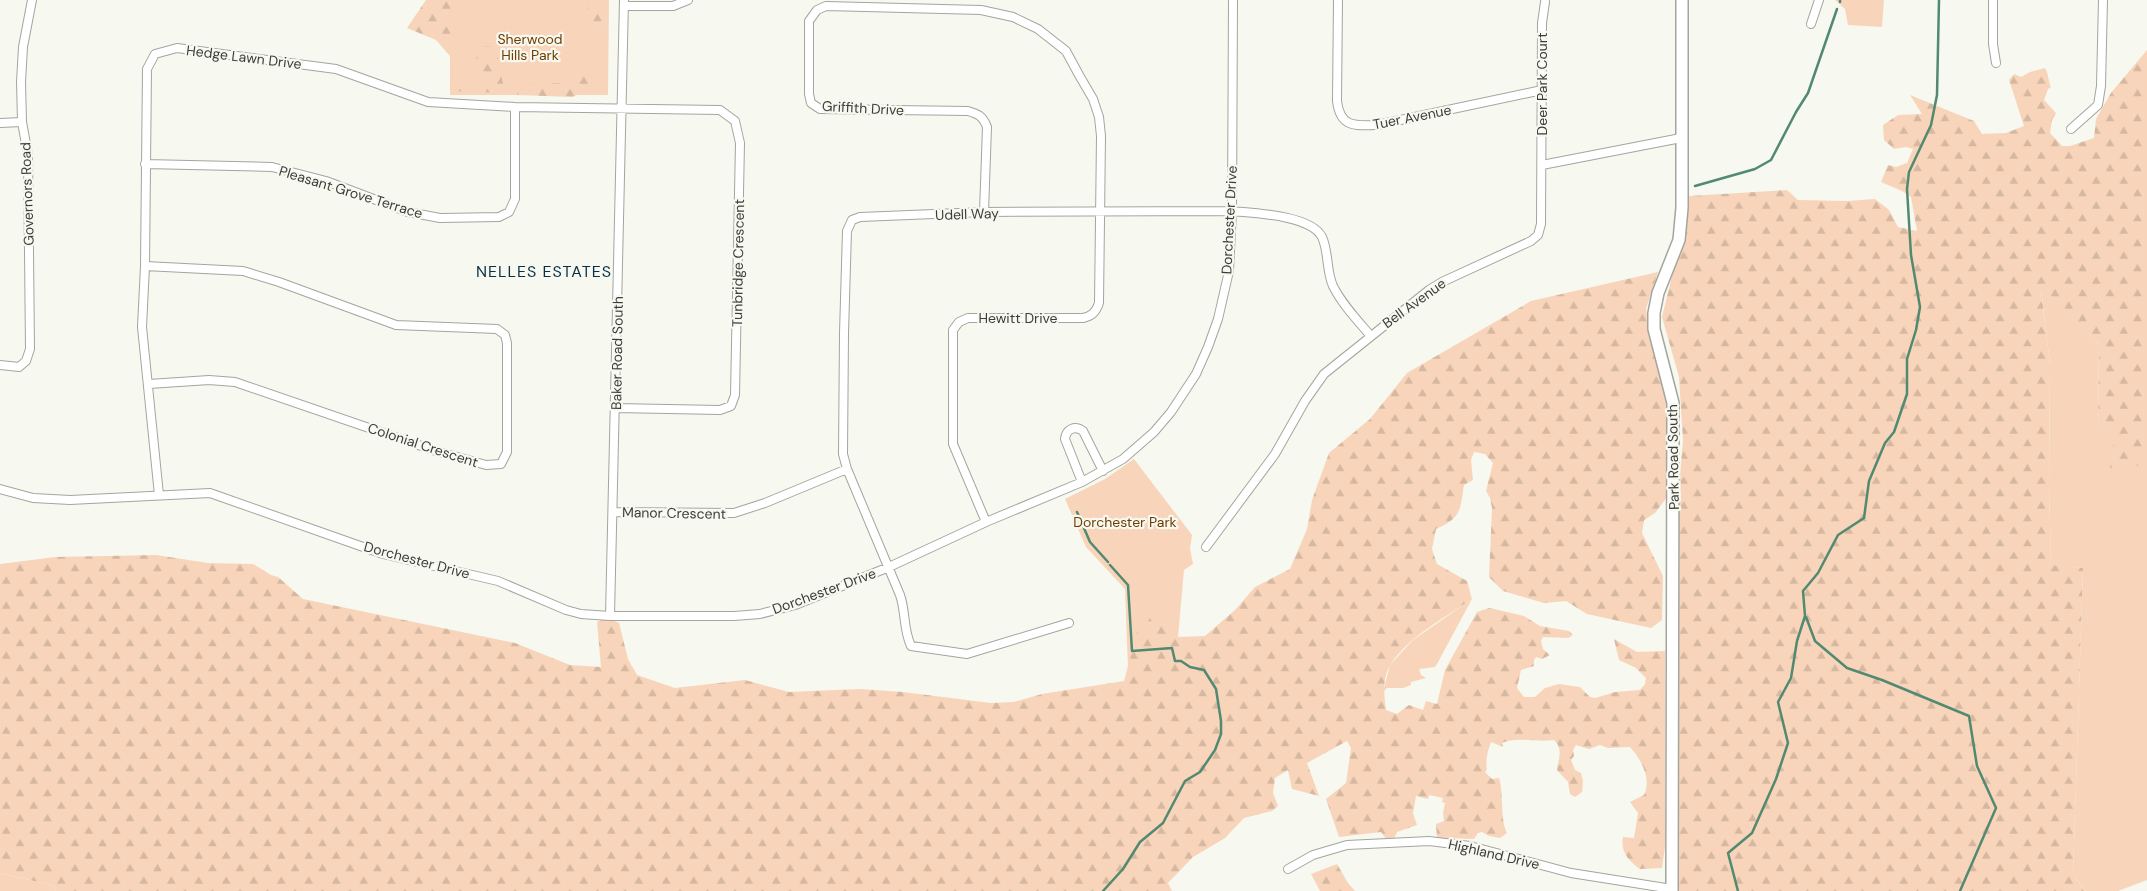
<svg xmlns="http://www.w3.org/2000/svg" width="2147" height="891" viewBox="0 0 2147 891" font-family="'DM Sans',sans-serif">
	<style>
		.green { fill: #f8d5ba }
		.forest { fill: url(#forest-firs) }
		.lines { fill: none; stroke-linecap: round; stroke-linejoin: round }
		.stream { stroke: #528971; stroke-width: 2.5 }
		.street-casing { stroke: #a4a59e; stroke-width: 10 }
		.secondary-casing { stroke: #a4a59e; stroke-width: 14 }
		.street { stroke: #fff; stroke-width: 8 }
		.secondary { stroke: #fff; stroke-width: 11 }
		.labels { text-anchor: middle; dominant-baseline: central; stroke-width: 4.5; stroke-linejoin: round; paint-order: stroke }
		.park-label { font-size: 14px; fill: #703c00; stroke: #f7f8ef }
		.street-label { font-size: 14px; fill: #3c3d3a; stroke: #f7f8ef }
		.quarter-label { font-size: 16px; letter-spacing: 1px; fill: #0b2f47; stroke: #f7f8ef }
	</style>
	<defs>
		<pattern id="forest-firs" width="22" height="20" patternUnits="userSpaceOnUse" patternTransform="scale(1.25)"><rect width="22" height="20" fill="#f8d5ba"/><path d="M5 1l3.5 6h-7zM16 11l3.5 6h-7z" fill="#d6b8a1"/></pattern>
	</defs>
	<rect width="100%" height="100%" fill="#f7f8ef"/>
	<!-- green -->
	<path class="green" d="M451 0H609L608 95H450Z
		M1835 0H1884L1882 27 1848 25 1845 9Z
		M2041 289 2099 344 2098 427C2114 428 2131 421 2147 423V880L2118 891H2085L2073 874 2083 568 2051 566 2049 485 2050 365Z
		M1134 459 1192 535 1190 549 1193 564 1184 570 1178 637 1166 656 1128 668 1125 589 1086 547 1065 499 1105 479Z
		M1472 599 1437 664 1435 667 1419 669 1421 675 1426 678 1411 682V685L1403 688H1387L1383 692 1390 665 1413 640Z
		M0 873 55 886 56 891H0Z"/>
	<!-- forest -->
	<path class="forest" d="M426 0H451L455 84 468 85 484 83 476 66 477 46H498V59L505 93 450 91V56L436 40 407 28Z
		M588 0H601L607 19 603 35H588L586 18Z
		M2147 50V423H2140L2145 465 2110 468 2116 427H2098L2099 344 2041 290 2050 365 2049 485 2051 565 2083 568 2073 874 2085 891H1679V486L1683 441 1679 377 1662 317 1675 264 1689 196 1787 190 1798 200 1848 201 1875 199 1889 210 1898 227 1917 231 1911 197 1902 191 1881 182 1888 165 1896 167 1907 163 1913 149 1906 147 1894 149 1884 140 1883 125 1898 115 1922 114 1910 95 1974 121 1982 134 2006 133 2024 126 2009 80 2014 74 2021 77 2030 72 2045 68C2049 75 2048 81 2051 87L2048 89 2044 100 2056 113 2052 120 2050 133 2062 146H2070L2094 138 2096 119 2111 93Z
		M583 59 593 64 594 84 573 97 517 95 518 84 575 83Z
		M1658 272 1646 309 1656 360 1667 398 1666 466 1667 497 1655 513 1644 520 1642 533 1663 576 1662 620 1651 628 1587 614 1566 601 1544 603 1503 591 1489 577 1492 508 1490 498 1486 491 1493 463 1485 454 1474 452 1471 460 1473 480 1464 485C1460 511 1461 518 1436 529L1432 549 1437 564 1467 581 1472 599C1445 618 1409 636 1391 664 1382 677 1384 696 1386 710L1397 714 1409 705 1423 710 1426 701 1437 704 1445 670 1477 612 1489 608 1494 609 1524 616 1540 626 1569 631 1573 635 1568 638 1543 637 1541 641 1543 649 1550 655 1542 659 1536 657 1534 660V666L1521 670 1517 688 1524 697H1535L1545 688 1559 684 1580 687 1590 697 1595 698 1615 692 1640 690 1645 684 1646 678 1636 668 1619 660 1614 639 1637 652 1665 651V847L1662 868 1640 869C1629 861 1620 852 1623 837L1634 838 1638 813 1630 802 1644 795C1652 779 1641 759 1630 747L1608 748 1600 745 1589 749 1576 745 1573 750 1574 756 1571 760 1575 770 1581 773 1583 781 1582 792 1575 797 1570 794 1568 782 1557 770C1558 759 1564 750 1554 740 1537 743 1517 736 1502 743L1503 747 1491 742C1488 750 1485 761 1487 769L1485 772 1492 779 1499 778C1504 793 1500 821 1507 833L1500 838 1489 836 1482 832 1478 833 1474 839 1437 838 1436 824 1444 821 1443 813 1445 803 1442 802 1443 798 1429 795 1428 799 1416 796 1413 813 1417 825 1397 832 1394 839H1386L1381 832 1339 837 1326 799 1346 783 1351 748 1347 741 1307 763 1319 796 1292 789 1288 770 1275 778 1273 793 1278 806 1272 811 1244 818 1225 838 1193 857 1168 883 1172 891H56L55 886 0 873V564L55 557 156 555 208 563 253 564 271 575 278 577 303 599 515 643 570 665 601 667 597 622 607 618 619 623 628 659 637 675 675 688 745 680 789 692 860 689 903 692 991 703 1014 702 1042 694 1124 681 1137 632 1145 626 1156 608 1172 639 1178 637 1205 636 1235 610 1255 587 1290 569 1307 529 1312 500 1329 453 1370 419 1407 373 1531 301Z
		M1337 864 1348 883 1355 891H1320L1311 874Z"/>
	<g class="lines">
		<!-- stream -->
		<path class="stream" d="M1840 2V0
			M1695 186 1755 169 1771 160 1796 112 1808 93 1837 9
			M1077 512 1090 542 1108 562
			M1806 617 1815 641 1847 668 1882 680 1969 716 1977 766 1996 808 1960 891
			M1103 891 1123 869 1140 842 1163 823 1185 781 1200 772 1215 750 1221 734V721L1216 689 1204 670 1190 667 1181 661H1175L1172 648 1132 651 1128 585 1110 565
			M1738 891 1728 853 1752 833 1776 779 1788 743 1778 702 1791 678 1797 641 1805 616 1803 591 1818 573 1838 535 1864 518 1869 481 1885 443 1894 432 1907 394V359L1916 330 1920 307 1911 255 1907 189 1909 172 1931 125 1937 95 1939 0"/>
		<!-- street casing -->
		<g class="street-casing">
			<path id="street" d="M1338 0 1337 101C1340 127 1354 126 1377 125L1542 90
				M1993 0V44L1996 63
				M624 6H673L688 0
				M1811 24 1819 0
				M0 123 22 122
				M2071 129 2098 105 2101 86 2103 0
				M145 164 272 167 326 181 408 212 440 218 499 217 509 212 515 199V107
				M1542 165 1681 138
				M984 212 987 127C983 116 978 114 968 111L820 109 811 103 809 94V21L817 10 826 6 981 10 1013 17 1038 29 1066 51 1079 75 1093 99 1099 117 1101 136 1099 303C1096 312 1092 316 1083 318H968L959 322 953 330V444L986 522
				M145 266 243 271 279 282 396 325 497 329 505 335 507 343V452L501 464 486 465 436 451 235 382 209 380 149 384
				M0 365 19 367 26 361 30 349 28 155 22 122 21 82 23 47 32 0
				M1082 482 1065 439C1066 429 1075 425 1083 431L1103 471
				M0 489 33 498 70 500 210 493 383 554 498 581 566 610 581 614 610 616H734L760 614 795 605 889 567 986 522 1082 482 1123 459 1154 432 1171 412 1196 374 1208 347 1218 319 1229 271 1232 211 1233 0
				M159 495 142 327 145 266 147 69 155 54 177 48 336 69 428 102 515 107 720 110 735 121 740 143 735 395 731 406 720 410 615 408
				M613 512 734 513 765 503 847 469
				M1206 547 1275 454 1305 401 1324 374 1429 290 1442 282 1531 241 1538 235 1541 224 1542 23 1545 2
				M610 616 624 0
				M1069 623 967 654 911 646C903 629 906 612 900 595L847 469 843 454 844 333 847 231 852 220 860 217 984 212 1232 211C1253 213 1311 215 1322 237 1329 252 1326 271 1333 286 1342 304 1357 320 1370 335
				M1288 869 1313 855 1347 845 1429 841 1470 846 1571 873 1672 889"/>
		</g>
		<!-- secondary casing -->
		<g class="secondary-casing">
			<path id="secondary" d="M1672 891 1673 403 1654 329V313L1658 293 1679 240 1682 208V0"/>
		</g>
		<!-- street -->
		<use href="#street" class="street"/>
		<!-- secondary -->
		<use href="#secondary" class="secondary"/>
	</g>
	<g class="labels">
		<!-- park labels -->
		<g class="park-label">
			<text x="530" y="39">Sherwood<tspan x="530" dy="16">Hills Park</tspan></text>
			<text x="1125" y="522">Dorchester Park</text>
		</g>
		<!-- street labels -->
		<g class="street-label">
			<text transform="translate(244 57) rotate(7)">Hedge Lawn Drive</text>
			<text transform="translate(1542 84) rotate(-90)">Deer Park Court</text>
			<text transform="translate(863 108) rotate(3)">Griffith Drive</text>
			<text transform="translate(1412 117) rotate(-11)">Tuer Avenue</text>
			<text transform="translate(351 192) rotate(17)">Pleasant Grove Terrace</text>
			<text transform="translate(27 194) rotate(-92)">Governors Road</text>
			<text transform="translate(967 214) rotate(-2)">Udell Way</text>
			<text transform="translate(1229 220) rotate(-87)">Dorchester Drive</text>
			<text transform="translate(738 263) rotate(-89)">Tunbridge Crescent</text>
			<text transform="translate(1414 303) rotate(-36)">Bell Avenue</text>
			<text x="1018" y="318">Hewitt Drive</text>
			<text transform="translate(617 353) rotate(-89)">Baker Road South</text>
			<text transform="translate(423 445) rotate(18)">Colonial Crescent</text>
			<text transform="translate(1673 457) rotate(-91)">Park Road South</text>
			<text transform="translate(674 513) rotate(1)">Manor Crescent</text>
			<text transform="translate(417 560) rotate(15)">Dorchester Drive</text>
			<text transform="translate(824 591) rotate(-20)">Dorchester Drive</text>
			<text transform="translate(1494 854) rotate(13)">Highland Drive</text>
		</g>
		<!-- quarter labels -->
		<g class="quarter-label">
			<text x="544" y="271">NELLES ESTATES</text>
		</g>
	</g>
</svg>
